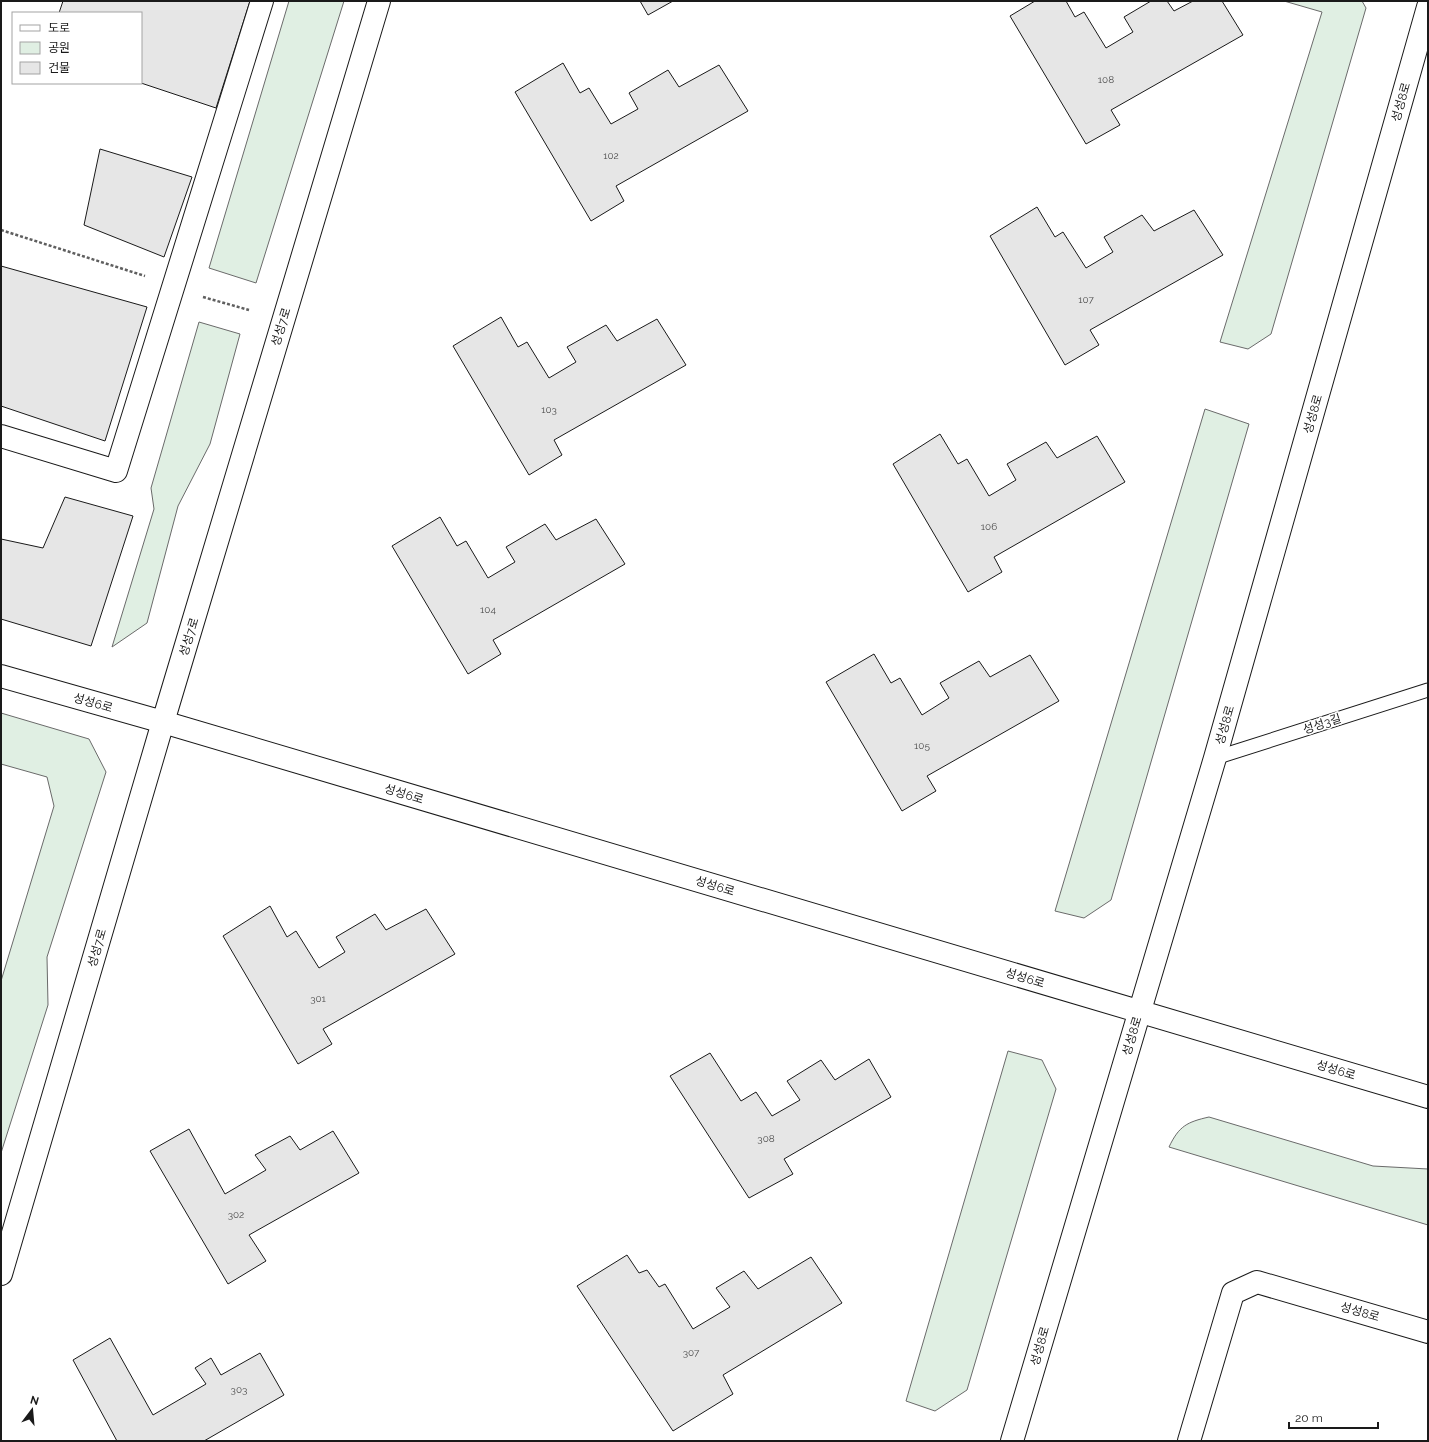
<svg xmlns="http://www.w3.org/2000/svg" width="1429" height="1442" viewBox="0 0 1429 1442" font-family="Raleway,'Noto Sans KR',sans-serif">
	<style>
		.green { fill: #e0efe3; stroke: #6a6a6a }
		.building { fill: #e6e6e6; stroke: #1a1a1a }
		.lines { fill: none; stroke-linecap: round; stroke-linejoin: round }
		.service-casing { stroke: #1a1a1a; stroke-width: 15 }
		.minor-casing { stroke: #1a1a1a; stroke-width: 24 }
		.tertiary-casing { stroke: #1a1a1a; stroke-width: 24 }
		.path { stroke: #5f5f5f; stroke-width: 2.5; stroke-dasharray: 3 2; stroke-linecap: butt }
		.service { stroke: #fff; stroke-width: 13 }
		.minor { stroke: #fff; stroke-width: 22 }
		.tertiary { stroke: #fff; stroke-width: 22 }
		.labels { text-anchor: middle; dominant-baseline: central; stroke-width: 3; stroke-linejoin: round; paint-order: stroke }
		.number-label { font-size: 10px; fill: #4d4d4d }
		.street-label { font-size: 12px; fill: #1a1a1a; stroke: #fff }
	</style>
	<rect width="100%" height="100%" fill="#fff"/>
	<!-- green -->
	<path class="green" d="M289 1H344L256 283 209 268Z
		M1284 1H1362L1366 8 1271 334 1248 349 1220 342 1322 12Z
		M199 322 240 334 210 444 178 506 147 623 112 647 154 509 151 488Z
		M1205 409 1249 424 1111 900 1084 918 1055 911Z
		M1 713 89 739 106 772 47 957 48 1005 1 1153V981L54 806 47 777 1 764Z
		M1008 1051 1042 1060 1056 1089 967 1390 935 1411 906 1401Z
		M1209 1117 1373 1166 1428 1169V1225L1169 1147C1179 1126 1187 1122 1209 1117Z"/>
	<!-- building -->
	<path class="building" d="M63 1H250L216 108 141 83V13H59Z
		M640 1H673L648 15Z
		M1035 1H1066L1075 17 1084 12 1106 48 1133 32 1124 17 1151 1H1167L1174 11 1193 1H1222L1243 35 1111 110 1120 125 1086 144 1010 16Z
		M563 63 580 93 589 88 611 124 638 109 629 93 668 70 679 87 719 65 748 111 616 186 624 201 591 221 515 92Z
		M100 149 192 177 164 257 84 225Z
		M1037 207 1055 237 1063 232 1086 268 1113 252 1104 237 1142 215 1154 231 1194 210 1223 255 1090 330 1099 345 1065 365 990 236Z
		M1 266 147 307 105 441 1 406Z
		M501 317 518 347 527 342 549 378 576 362 567 347 606 325 617 341 657 319 686 365 554 440 562 455 529 475 453 346Z
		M940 434 958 464 967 459 989 496 1016 480 1007 464 1046 442 1057 458 1097 436 1125 482 994 557 1002 572 968 592 893 464Z
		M65 497 133 516 91 646 1 619V539L43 548Z
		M440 517 457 546 466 541 488 578 515 562 506 547 545 524 556 540 596 519 625 564 493 640 501 654 468 674 392 546Z
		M874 654 891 683 900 678 922 715 949 698 940 683 979 661 990 677 1030 655 1059 701 927 776 936 791 902 811 826 682Z
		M270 906 287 937 296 931 319 968 345 952 336 937 375 914 386 930 426 909 455 954 323 1029 332 1044 298 1064 223 936Z
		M710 1053 741 1101 756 1092 772 1116 800 1100 787 1081 821 1060 835 1080 869 1059 891 1097 784 1159 793 1174 749 1198 670 1076Z
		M189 1129 225 1194 266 1170 255 1155 290 1136 300 1150 333 1131 359 1173 249 1235 266 1261 228 1284 150 1151Z
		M627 1255 639 1273 647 1270 659 1287 665 1284 693 1329 730 1307 716 1288 744 1271 758 1289 811 1257 842 1303 723 1375 733 1394 673 1431 577 1286Z
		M110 1338 153 1415 206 1384 195 1368 211 1358 221 1375 260 1353 284 1395 204 1441H117L73 1360Z"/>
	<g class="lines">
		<!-- service casing -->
		<g class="service-casing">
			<path id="service" d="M1215 758 1428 690"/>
		</g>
		<!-- minor casing -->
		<g class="minor-casing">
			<path id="minor" d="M1 436 116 471 262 1
				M1 676 163 722
				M1 1274 163 722 379 1
				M1189 1441 1233 1293 1257 1282 1428 1332"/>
		</g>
		<!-- tertiary casing -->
		<g class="tertiary-casing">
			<path id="tertiary" d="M163 722 1428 1097
				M1012 1441 1215 758 1428 7"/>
		</g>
		<!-- path -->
		<path class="path" d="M1 230 145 276
			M203 297 249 310"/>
		<!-- service -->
		<use href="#service" class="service"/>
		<!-- minor -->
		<use href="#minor" class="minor"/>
		<!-- tertiary -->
		<use href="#tertiary" class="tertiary"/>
	</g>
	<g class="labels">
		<!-- number labels -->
		<g class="number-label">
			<text x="1106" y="79">108</text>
			<text x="611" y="155">102</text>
			<text x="1086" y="299">107</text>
			<text x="549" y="409">103</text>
			<text x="989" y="526">106</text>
			<text x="488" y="609">104</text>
			<text x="922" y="745">105</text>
			<text x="318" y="998">301</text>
			<text x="766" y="1138">308</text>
			<text x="236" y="1214">302</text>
			<text x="691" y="1352">307</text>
			<text x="239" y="1389">303</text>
		</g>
		<!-- street labels -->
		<g class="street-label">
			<text transform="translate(1401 102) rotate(-74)">성성8로</text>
			<text transform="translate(281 327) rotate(-73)">성성7로</text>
			<text transform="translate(1313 414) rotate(-74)">성성8로</text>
			<text transform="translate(189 637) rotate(-73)">성성7로</text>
			<text transform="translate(93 703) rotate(16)">성성6로</text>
			<text transform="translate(1322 724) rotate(-18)">성성3길</text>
			<text transform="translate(1225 725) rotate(-74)">성성8로</text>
			<text transform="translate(404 794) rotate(17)">성성6로</text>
			<text transform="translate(715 886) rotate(17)">성성6로</text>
			<text transform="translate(97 948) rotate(-74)">성성7로</text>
			<text transform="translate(1025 978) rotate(17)">성성6로</text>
			<text transform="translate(1132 1036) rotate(-73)">성성8로</text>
			<text transform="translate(1336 1070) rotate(17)">성성6로</text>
			<text transform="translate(1360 1312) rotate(16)">성성8로</text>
			<text transform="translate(1040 1346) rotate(-74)">성성8로</text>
		</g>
	</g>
	<!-- border -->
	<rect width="1429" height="1442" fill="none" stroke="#1a1a1a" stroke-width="4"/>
	<!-- legend -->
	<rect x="12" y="12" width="130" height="72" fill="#ffffff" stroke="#a3a3a3"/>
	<rect x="20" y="25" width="20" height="6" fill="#ffffff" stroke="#a3a3a3"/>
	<text x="48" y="32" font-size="12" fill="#1a1a1a">도로</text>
	<rect x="20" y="42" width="20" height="12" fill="#e0efe3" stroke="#a3a3a3"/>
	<text x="48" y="52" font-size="12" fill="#1a1a1a">공원</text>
	<rect x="20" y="62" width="20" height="12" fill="#e6e6e6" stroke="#a3a3a3"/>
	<text x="48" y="72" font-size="12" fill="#1a1a1a">건물</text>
	<!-- north arrow -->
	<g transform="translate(32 1410) rotate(16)" stroke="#ffffff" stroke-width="3" paint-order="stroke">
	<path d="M0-3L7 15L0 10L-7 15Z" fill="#1a1a1a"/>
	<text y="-6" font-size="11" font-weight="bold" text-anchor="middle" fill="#1a1a1a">N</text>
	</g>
	<!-- scale -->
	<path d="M1289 1422v6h89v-6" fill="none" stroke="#1a1a1a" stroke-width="2"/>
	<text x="1295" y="1422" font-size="12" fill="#1a1a1a" stroke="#ffffff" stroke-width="3" paint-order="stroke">20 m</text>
</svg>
